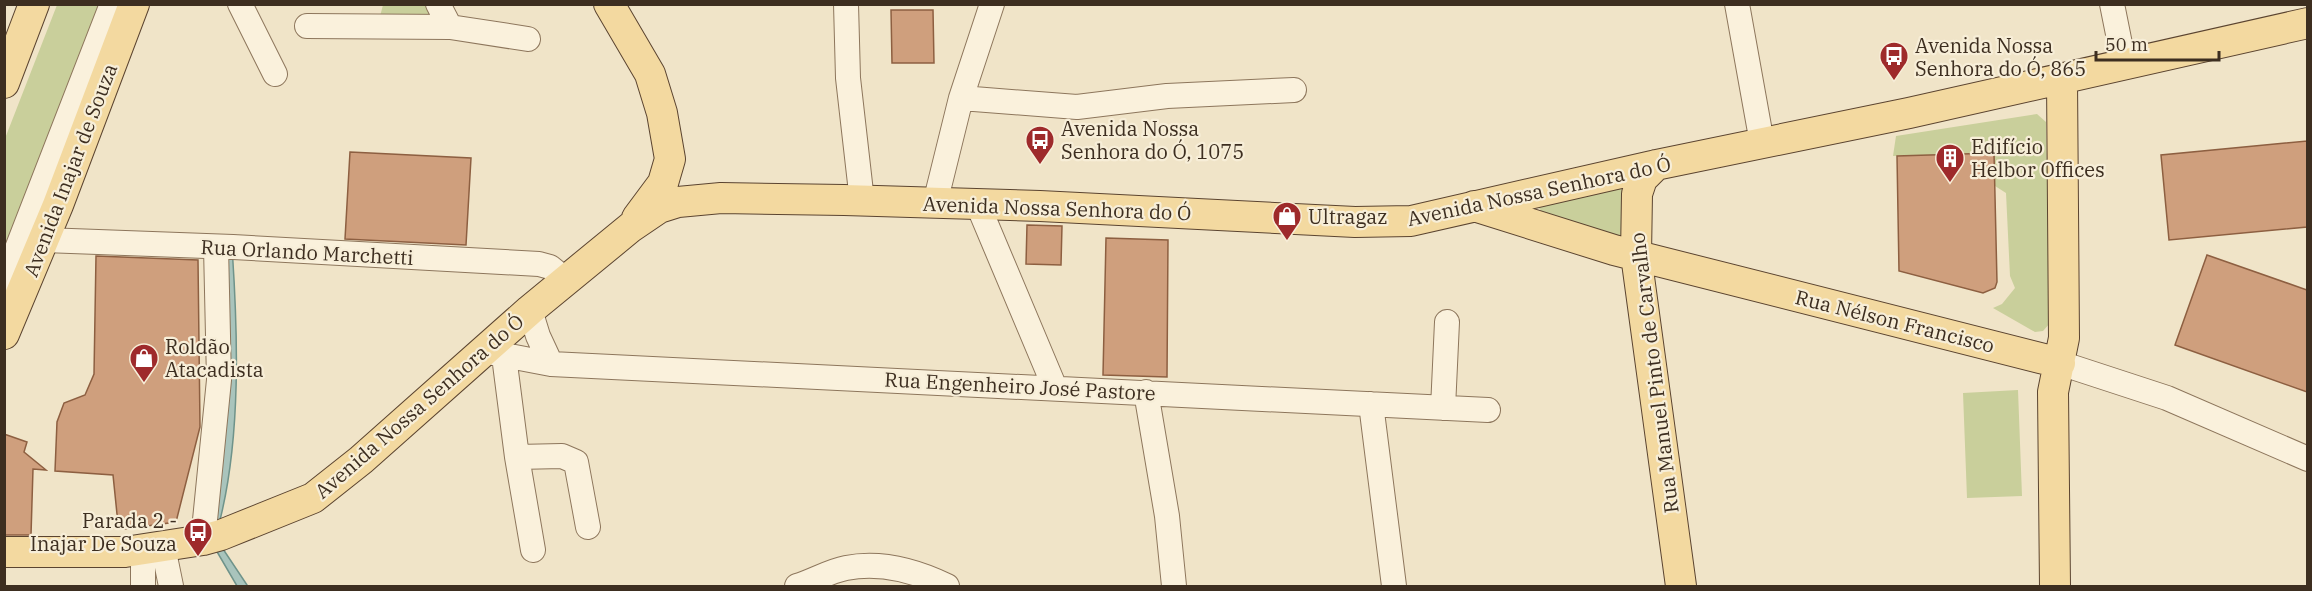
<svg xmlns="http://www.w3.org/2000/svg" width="2312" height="591" viewBox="0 0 2312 591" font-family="'IBM Plex Serif',serif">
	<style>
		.green { fill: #c9cf9b }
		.water { fill: #a9c4bc; stroke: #6f938a; stroke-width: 1.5 }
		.building { fill: #cf9f7d; stroke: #8d5f41; stroke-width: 1.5 }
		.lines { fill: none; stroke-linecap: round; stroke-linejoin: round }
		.minor-casing { stroke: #8d765c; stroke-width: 26 }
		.major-casing { stroke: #5b4430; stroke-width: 32 }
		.minor { stroke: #faf1dc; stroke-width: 24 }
		.major { stroke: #f3d9a0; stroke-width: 30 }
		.labels { text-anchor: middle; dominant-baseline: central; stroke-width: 4.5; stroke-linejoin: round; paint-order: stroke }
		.poi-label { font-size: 20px; fill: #3d2e20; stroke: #f7eed8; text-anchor: start }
		.street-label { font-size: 20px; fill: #3d2e20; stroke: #f7eed8 }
	</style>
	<rect width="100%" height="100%" fill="#f0e4c8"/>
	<!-- green -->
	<path class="green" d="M431 4 439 21 379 20 383 5Z
		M57 5H107L5 272 4 141Z
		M2037 114 2046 122 2050 323 2043 331 2035 332 1993 308 2002 304 2015 288 2010 276 2006 193 1995 186 1994 153 1893 156 1896 136Z
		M1630 182 1621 210 1624 237 1545 215 1538 207Z
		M2018 390 2022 496 1967 498 1963 393Z"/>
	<!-- water -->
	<path class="water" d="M232 247C238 334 241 436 220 520L210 524 222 269Z
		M223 549 247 585 248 586H237L216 550Z"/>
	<!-- building -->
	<path class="building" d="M891 10H933L934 63H892Z
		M2307 141V227L2169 240 2161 155Z
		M350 152 471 158 466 245 345 239Z
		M1994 153 1997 282 1995 288 1983 293 1899 271 1897 156Z
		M1027 225 1062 226 1061 265 1026 264Z
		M1106 238 1168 240 1167 377 1103 375Z
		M2207 255 2307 290V392L2175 345Z
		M96 256 198 260 200 427 176 522 125 529 117 514 113 475 55 471 57 422 64 403 85 395 94 374Z
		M4 434 27 442 24 452 46 470 33 469 31 535H4Z"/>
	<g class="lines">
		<!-- minor casing -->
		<g class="minor-casing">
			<path id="minor" d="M240 4 275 74
				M438 4 450 27
				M846 4 848 78 862 201
				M1737 4 1762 143
				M2112 4 2124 64
				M307 26 450 27 528 39
				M961 98 1077 107 1167 96 1294 90
				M935 203 961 98 992 4
				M978 205 1055 388
				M44 240 233 247 539 264 550 267 566 280
				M4 282 112 4
				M530 310 538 336 551 364
				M483 351 551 364 1488 410
				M504 356 517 457 533 550
				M2060 363 2167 398 2308 459
				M1146 392 1167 516 1174 586
				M1371 404 1394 586
				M1443 408 1447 322
				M517 457 562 456 576 462 588 527
				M203 540 219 380 216 247
				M163 547 171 586
				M143 586V550
				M797 586C813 581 830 571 846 568 881 561 916 571 947 586"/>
		</g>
		<!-- major casing -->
		<g class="major-casing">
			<path id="major" d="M609 4 650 74 662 113 670 159 663 183 637 218
				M4 83 34 4
				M1656 165 1642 179 1637 194 1636 255 1681 586
				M1474 206 1614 250 2060 363
				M4 334 58 205 134 4
				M4 552H125L203 540 221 535 313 498 361 460 530 310 631 227 659 208 678 202 721 198 844 200 1040 206 1355 222 1411 221 1656 165 1909 113 2308 23
				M2055 586 2053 392 2064 338 2062 80"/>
		</g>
		<!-- minor -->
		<use href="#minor" class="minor"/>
		<!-- major -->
		<use href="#major" class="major"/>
	</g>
	<!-- icons -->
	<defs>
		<g id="bus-pin" transform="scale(1.5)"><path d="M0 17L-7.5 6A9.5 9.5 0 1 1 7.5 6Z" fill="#9e2a2b" stroke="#f7eed8"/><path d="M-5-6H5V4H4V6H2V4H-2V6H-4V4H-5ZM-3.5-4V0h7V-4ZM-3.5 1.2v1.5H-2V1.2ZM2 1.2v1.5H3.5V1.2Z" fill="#fff"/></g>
		<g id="building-pin" transform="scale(1.5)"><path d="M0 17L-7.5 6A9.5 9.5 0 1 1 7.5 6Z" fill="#9e2a2b" stroke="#f7eed8"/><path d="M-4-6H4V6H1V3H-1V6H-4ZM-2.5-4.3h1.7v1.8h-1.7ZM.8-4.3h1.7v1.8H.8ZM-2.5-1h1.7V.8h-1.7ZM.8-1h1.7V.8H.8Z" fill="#fff"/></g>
		<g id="shop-pin" transform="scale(1.5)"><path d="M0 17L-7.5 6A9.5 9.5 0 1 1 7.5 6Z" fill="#9e2a2b" stroke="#f7eed8"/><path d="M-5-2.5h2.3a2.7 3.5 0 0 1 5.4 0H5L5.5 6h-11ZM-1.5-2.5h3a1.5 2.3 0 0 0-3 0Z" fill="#fff"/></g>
	</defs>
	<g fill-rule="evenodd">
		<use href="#bus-pin" x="1894" y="56"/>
		<use href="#bus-pin" x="1040" y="140"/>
		<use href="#building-pin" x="1950" y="158"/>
		<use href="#shop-pin" x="1287" y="216"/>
		<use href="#shop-pin" x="144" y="358"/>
		<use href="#bus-pin" x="198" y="532"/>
	</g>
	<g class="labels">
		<!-- poi labels -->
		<g class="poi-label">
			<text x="1915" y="45">Avenida Nossa<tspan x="1915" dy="23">Senhora do Ó, 865</tspan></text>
			<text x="1061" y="128">Avenida Nossa<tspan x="1061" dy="23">Senhora do Ó, 1075</tspan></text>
			<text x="1971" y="146">Edifício<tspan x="1971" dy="23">Helbor Offices</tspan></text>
			<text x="1308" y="216">Ultragaz</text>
			<text x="165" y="346">Roldão<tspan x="165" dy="23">Atacadista</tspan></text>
			<text x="177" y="520" text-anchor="end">Parada 2 -<tspan x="177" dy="23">Inajar De Souza</tspan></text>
		</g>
		<!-- street labels -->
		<g class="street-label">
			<text transform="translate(70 170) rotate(-69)">Avenida Inajar de Souza</text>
			<text transform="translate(1539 191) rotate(-12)">Avenida Nossa Senhora do Ó</text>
			<text transform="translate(1057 208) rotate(2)">Avenida Nossa Senhora do Ó</text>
			<text transform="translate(307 252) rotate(3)">Rua Orlando Marchetti</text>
			<text transform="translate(1895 321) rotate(14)">Rua Nélson Francisco</text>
			<text transform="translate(1654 373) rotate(-97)">Rua Manuel Pinto de Carvalho</text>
			<text transform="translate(1020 386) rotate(3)">Rua Engenheiro José Pastore</text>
			<text transform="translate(419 406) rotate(-41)">Avenida Nossa Senhora do Ó</text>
		</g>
	</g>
	<!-- border -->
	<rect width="2312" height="591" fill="none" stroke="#3d2e20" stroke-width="12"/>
	<!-- scale -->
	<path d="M2096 51v9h123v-9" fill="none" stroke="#3d2e20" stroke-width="3"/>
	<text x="2105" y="51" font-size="18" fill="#3d2e20" stroke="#f7eed8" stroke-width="4.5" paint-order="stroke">50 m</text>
</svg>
